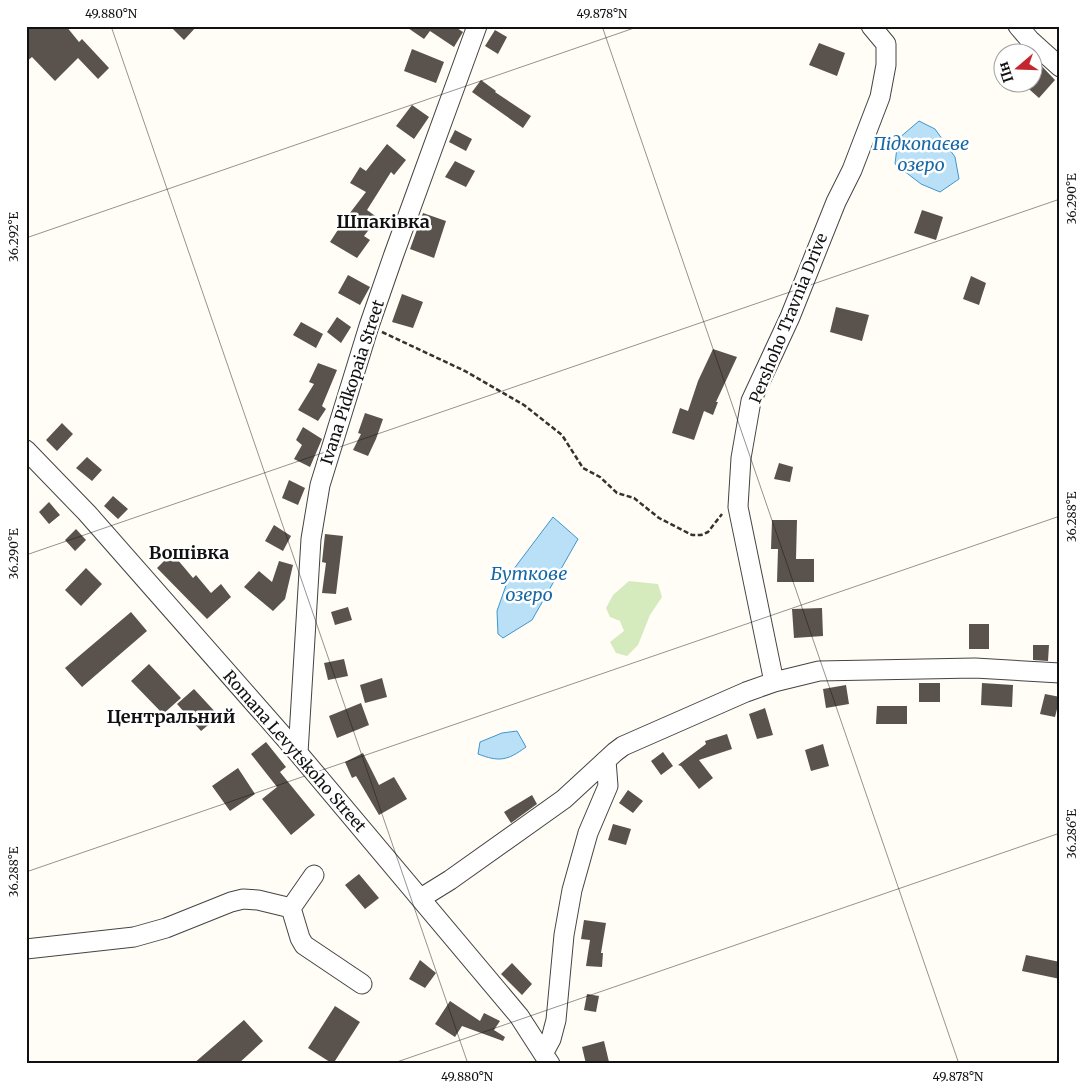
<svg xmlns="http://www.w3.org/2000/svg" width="1086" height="1090" viewBox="0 0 1086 1090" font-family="Merriweather,serif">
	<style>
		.green { fill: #d5ebbd }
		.water { fill: #b9e0f7; stroke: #3f96cf }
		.building { fill: #5a524d }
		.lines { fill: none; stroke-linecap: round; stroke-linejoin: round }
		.minor-casing { stroke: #444; stroke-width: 21 }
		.path { stroke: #333; stroke-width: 2.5; stroke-dasharray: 5 2.5; stroke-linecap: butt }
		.minor { stroke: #fff; stroke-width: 19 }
		.ticks { fill: none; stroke: #111; stroke-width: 1; stroke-opacity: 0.45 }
		.labels { text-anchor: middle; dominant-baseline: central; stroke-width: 5; stroke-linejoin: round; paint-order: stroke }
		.street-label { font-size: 16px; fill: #111; stroke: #fff }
		.water-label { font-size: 18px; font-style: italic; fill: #1768a6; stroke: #fff }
		.neighbourhood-label { font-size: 18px; font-weight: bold; fill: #111; stroke: #fff }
		.neatline { fill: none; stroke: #111; stroke-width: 2 }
		.ticks-label { font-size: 12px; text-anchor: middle; fill: #111 }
	</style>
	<rect width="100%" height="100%" fill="#fffdf5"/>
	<!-- green -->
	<path class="green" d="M629 581 658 584 662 597 650 615 638 645 627 656 616 653 610 642 624 631 620 621 610 617 606 608 613 595Z"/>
	<!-- water -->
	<path class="water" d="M919 121 935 129 955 157 959 179 940 192 921 184 895 164 898 139Z
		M553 517 578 539 532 620 503 638 498 634 497 611 510 574Z
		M517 731 526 747C507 761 499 762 478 754L480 742 502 733Z"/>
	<!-- building -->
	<path class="building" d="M26 26H66L79 42 82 39 109 68 98 79 78 58 55 81 32 57 26 62Z
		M170 26H197L184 40Z
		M405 26H454L463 32 454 47 430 31 424 39Z
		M495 30 507 37 498 54 485 46Z
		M819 43 845 53 837 76 809 65Z
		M412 49 444 62 436 83 404 71Z
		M1034 58 1055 80 1039 98 1021 82H1034Z
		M481 80 496 91 495 92 531 116 523 128 472 92Z
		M412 105 429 117 414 139 396 126Z
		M455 130 472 139 466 151 449 142Z
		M387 144 406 160 394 175 391 172 367 210 378 218 364 236 370 240 357 258 330 242 343 222 366 192 350 183 360 167 366 171Z
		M455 161 475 171 466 187 445 177Z
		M922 210 943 217 936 240 914 233Z
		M423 213 446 221 434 258 410 249Z
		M348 275 370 287 360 305 338 293Z
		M971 276 986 283 979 305 963 299Z
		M402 294 423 302 413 328 392 322Z
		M836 307 869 315 862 341 830 332Z
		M337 317 351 327 341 343 327 332Z
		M301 322 323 334 316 348 293 335Z
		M713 349 737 357 716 402H718L713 415 704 411 694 440 672 433 680 408 688 411 698 381Z
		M318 363 337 370 322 406 326 409 318 421 298 410 314 384 309 382Z
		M365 413 383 419 376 439 368 456 353 450 361 434 358 433Z
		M62 423 73 434 57 451 46 440Z
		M303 427 322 439 310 467 294 459 302 445 296 440Z
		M87 457 102 470 92 481 76 468Z
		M779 463 793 467 790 482 774 479Z
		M289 480 305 488 298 505 282 498Z
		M113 496 128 509 118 519 104 506Z
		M49 502 60 515 49 524 39 512Z
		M772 520H797L796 559H814V582H777L778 549H771Z
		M274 525 291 536 283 551 265 541Z
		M76 529 86 540 75 551 65 540Z
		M325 534 343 536 336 594 322 593 326 563 322 562Z
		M172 553 193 578 196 575 211 593 221 584 231 597 207 619 157 568Z
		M279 561 293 565 285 599 273 611 244 587 259 571 272 582Z
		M86 568 102 584 81 606 65 590Z
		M348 607 352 620 335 625 331 612Z
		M822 608 823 636 794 638 792 609Z
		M131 612 147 631 82 687 65 668Z
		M969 624H989V649H969Z
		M1033 645H1049L1048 661 1033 660Z
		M344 659 348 676 328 680 324 663Z
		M149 664 181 698 163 714 131 681Z
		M382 678 387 697 365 703 360 685Z
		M919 683H940V702H919Z
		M982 683 1013 685 1012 707 981 705Z
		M846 685 849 704 826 708 823 689Z
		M194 689 219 716 201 731 177 704Z
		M1045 694 1060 697 1055 717 1040 714Z
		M361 703 369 725 337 738 329 716Z
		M877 706H907V724H876Z
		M765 708 773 735 757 739 749 714Z
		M727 734 732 749 699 760 713 778 699 789 681 766 678 765 706 744 705 741Z
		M266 742 286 767 280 772 315 815 291 835 262 799 277 787 251 754Z
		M823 744 829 766 811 771 805 750Z
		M663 752 673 766 661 775 651 761Z
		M363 753 379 785 394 777 407 799 379 815 356 776 352 778 345 762Z
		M238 768 255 794 230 811 212 786Z
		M628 790 643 801 633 813 619 803Z
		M532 795 537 804 511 823 504 812Z
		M613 824 631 829 626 845 608 840Z
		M359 874 379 898 365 909 345 885Z
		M584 920 606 923 601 953H603L602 967 586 966 590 940 581 939Z
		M1026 955 1060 962V979L1022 971Z
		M420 960 436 973 425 988 409 979Z
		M512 963 532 984 522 995 501 974Z
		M587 994 599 996 596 1012 584 1010Z
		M450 1001 480 1021 484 1013 500 1021 494 1030 505 1037 503 1041 462 1026 455 1037 435 1024Z
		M335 1006 360 1022 333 1064 308 1048Z
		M244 1020 263 1041 238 1064H193Z
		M604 1041 609 1062 601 1064H586L582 1047Z"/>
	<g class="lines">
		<!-- minor casing -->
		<g class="minor-casing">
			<path id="minor" d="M1018 26 1030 40 1060 67
				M26 450 87 513 298 753 519 1016 550 1064
				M774 682 738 507 741 458 751 401 790 317 836 202 852 170 880 97 886 65V44L871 26
				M298 753 311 539 320 485 369 326 394 254 477 26
				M421 898 450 880 564 799 615 752 623 746 746 692 774 682 819 671 975 668 1060 673
				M291 908 300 938 304 945 362 984
				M26 949 134 937 166 928 231 902 243 899 258 900 291 908 314 875
				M544 1052 551 1039 556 1020 564 935 572 890 588 833 608 786 606 760"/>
		</g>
		<!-- path -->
		<path class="path" d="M382 332 465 371 524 405 562 435 583 468 600 477 617 493 634 498 659 518 692 535H701L708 532 722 514"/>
		<!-- minor -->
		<use href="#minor" class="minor"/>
	</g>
	<!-- ticks -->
	<path class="ticks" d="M111 26 468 1064M602 26 959 1064M26 238 640 26M26 555 1060 199M26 872 1060 516M391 1064 1060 833"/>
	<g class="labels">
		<!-- street labels -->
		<g class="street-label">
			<text transform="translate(788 318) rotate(-68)">Pershoho Travnia Drive</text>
			<text transform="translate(352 382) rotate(-72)">Ivana Pidkopaia Street</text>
			<text transform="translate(295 751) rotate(49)">Romana Levytskoho Street</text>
		</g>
		<!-- water labels -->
		<g class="water-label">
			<text x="921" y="143">Підкопаєве<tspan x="921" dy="21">озеро</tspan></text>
			<text x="529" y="573">Буткове<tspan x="529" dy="21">озеро</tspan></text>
		</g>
		<!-- neighbourhood labels -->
		<g class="neighbourhood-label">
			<text x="383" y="221">Шпаківка</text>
			<text x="189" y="552">Вошівка</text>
			<text x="171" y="716">Центральний</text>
		</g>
	</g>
	<!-- border -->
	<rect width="1086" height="1090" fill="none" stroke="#ffffff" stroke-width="55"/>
	<!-- north arrow -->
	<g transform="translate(1018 68) rotate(251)"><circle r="24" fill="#ffffff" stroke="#a0a0a0"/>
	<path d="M0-4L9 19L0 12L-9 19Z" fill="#c4262e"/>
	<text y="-8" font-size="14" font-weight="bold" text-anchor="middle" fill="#111111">Пн</text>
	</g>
	<rect x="28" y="28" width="1030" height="1034" class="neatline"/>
	<g class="ticks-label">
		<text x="111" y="18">49.880°N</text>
		<text x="602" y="18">49.878°N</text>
		<text transform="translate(1072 199) rotate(-90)" y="4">36.290°E</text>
		<text transform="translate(14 237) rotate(-90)" y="4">36.292°E</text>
		<text transform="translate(1072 517) rotate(-90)" y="4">36.288°E</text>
		<text transform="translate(14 554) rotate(-90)" y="4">36.290°E</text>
		<text transform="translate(1072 834) rotate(-90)" y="4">36.286°E</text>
		<text transform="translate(14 872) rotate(-90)" y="4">36.288°E</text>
		<text x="467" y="1081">49.880°N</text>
		<text x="958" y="1081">49.878°N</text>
	</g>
</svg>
